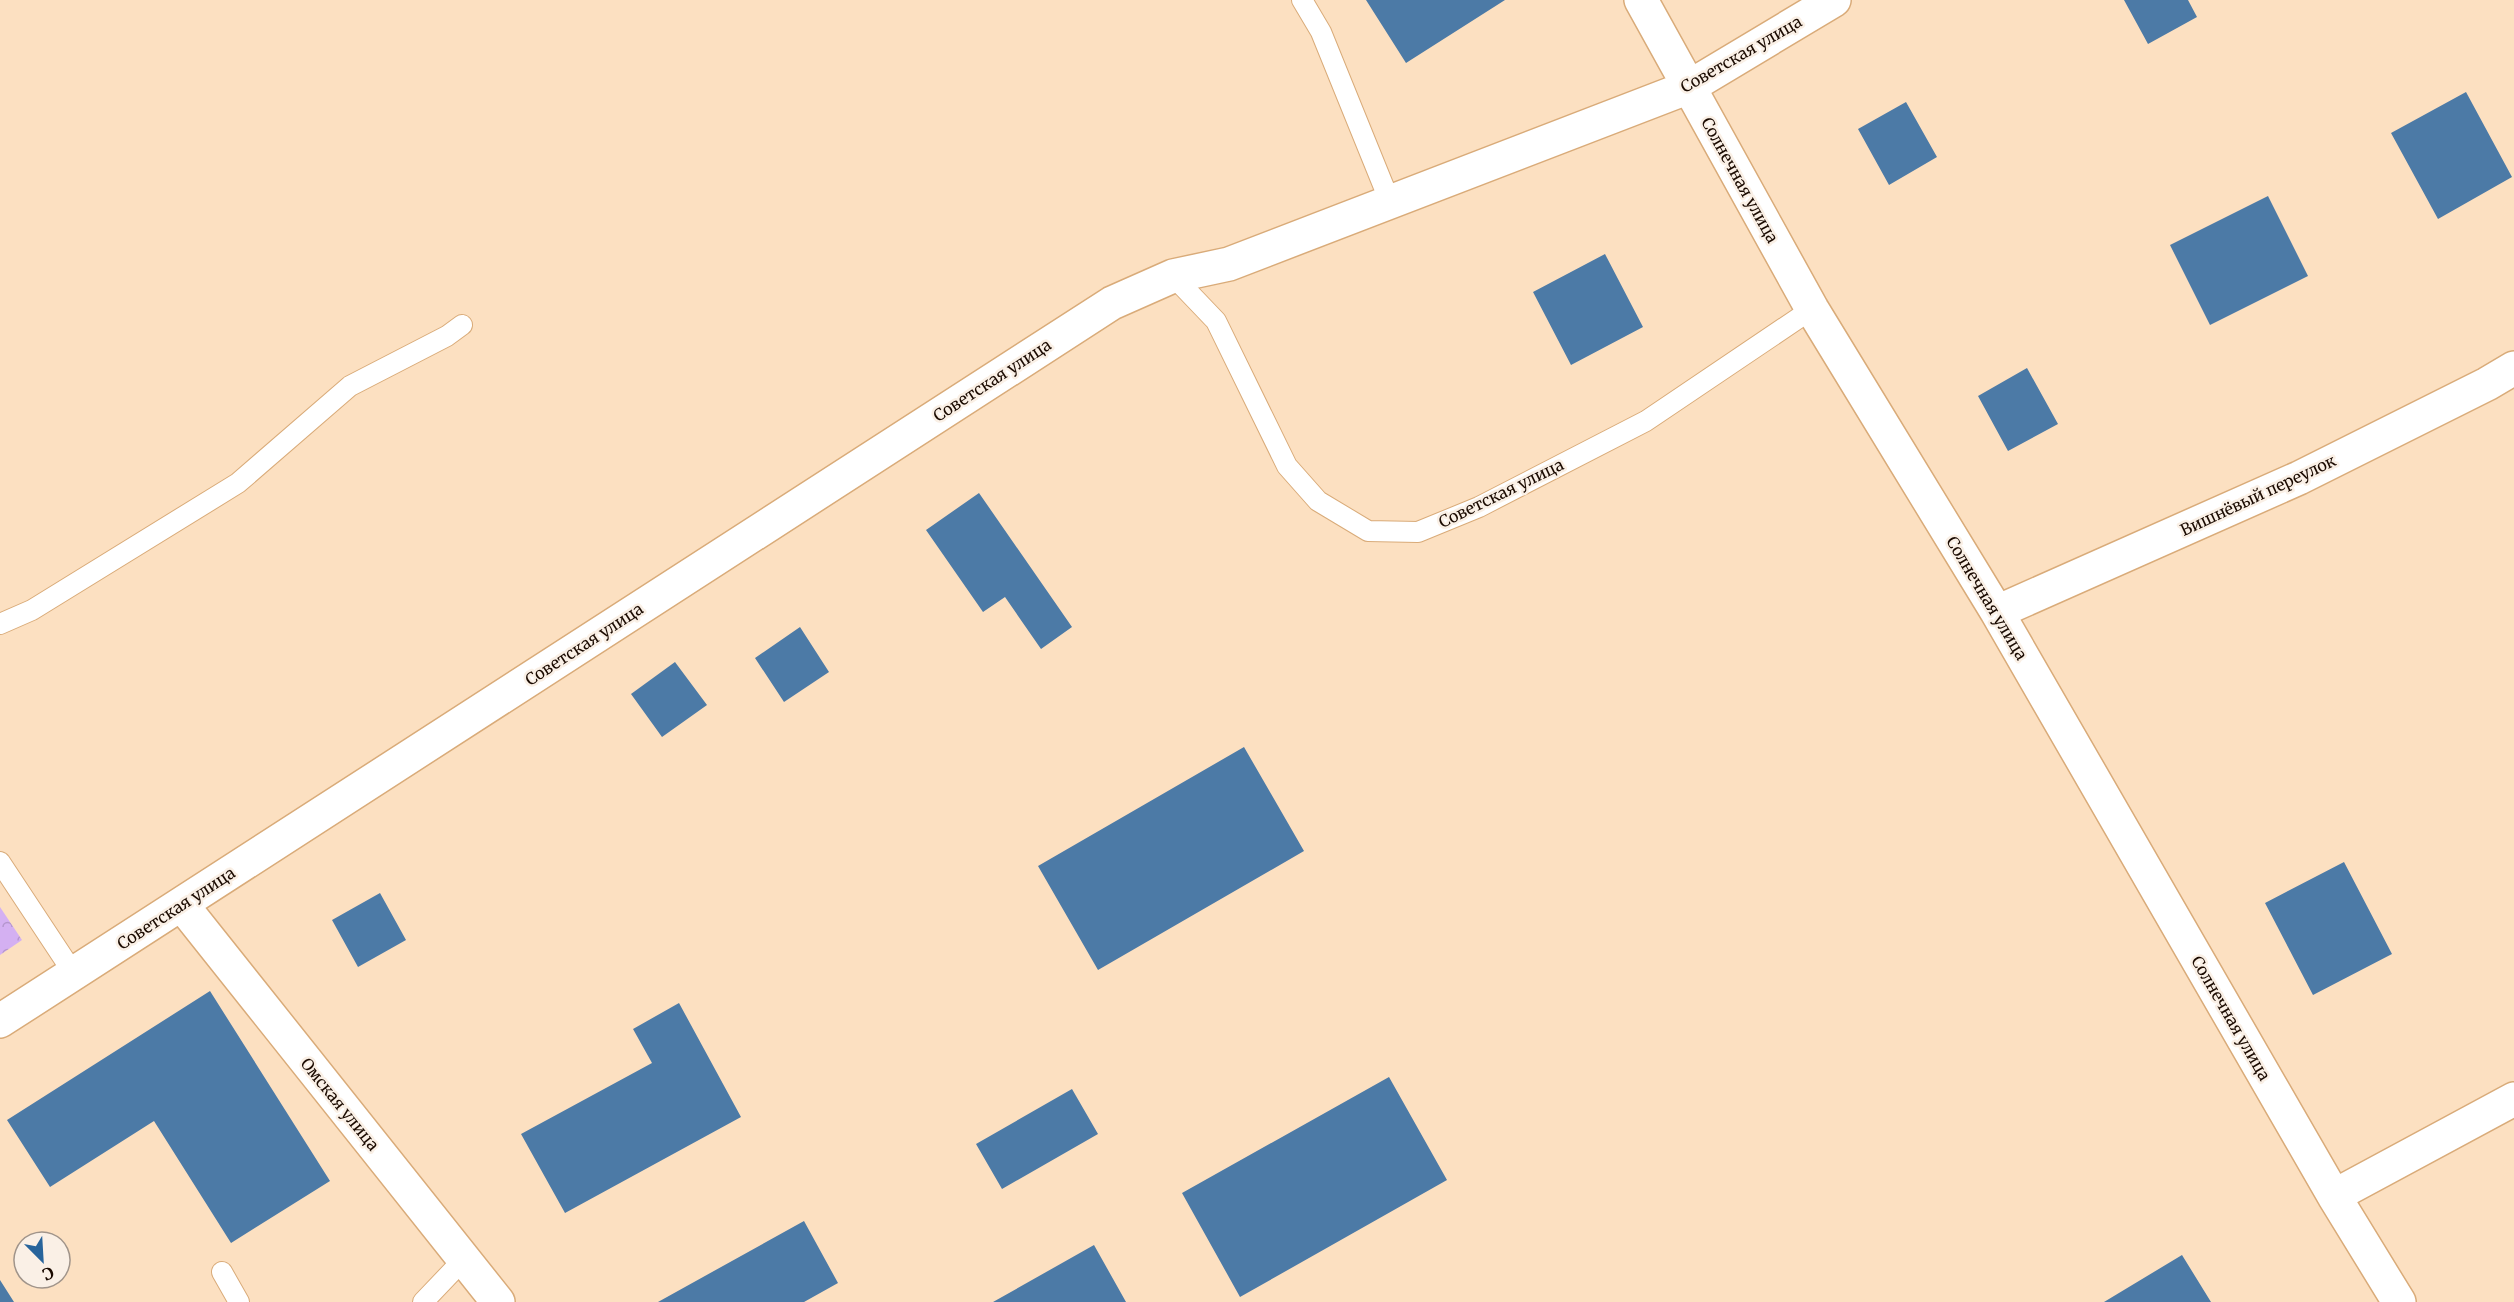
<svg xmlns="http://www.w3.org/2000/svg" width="2514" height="1302" viewBox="0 0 2514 1302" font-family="Merriweather,serif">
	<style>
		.park { fill: url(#park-crowns) }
		.building { fill: #4c7aa6 }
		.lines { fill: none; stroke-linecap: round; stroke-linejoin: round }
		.lane-casing { stroke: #d9ab79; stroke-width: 22 }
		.street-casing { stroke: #d9ab79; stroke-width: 36 }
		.lane { stroke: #fff; stroke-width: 20 }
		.street { stroke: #fff; stroke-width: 33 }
		.labels { text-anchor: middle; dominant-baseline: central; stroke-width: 5; stroke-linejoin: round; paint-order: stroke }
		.street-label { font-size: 16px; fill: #1a0a00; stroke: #faf0e6 }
	</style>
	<defs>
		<pattern id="park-crowns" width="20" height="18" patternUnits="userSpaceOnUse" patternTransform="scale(1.5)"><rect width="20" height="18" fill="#d4b0f2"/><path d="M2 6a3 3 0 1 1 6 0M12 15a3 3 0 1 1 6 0" fill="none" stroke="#b596ce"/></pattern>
	</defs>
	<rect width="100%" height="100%" fill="#fce0c1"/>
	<!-- park -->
	<path class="park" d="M0 907 22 940 0 955Z"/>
	<!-- building -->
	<path class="building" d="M1366 0H1505L1406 63Z
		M2124 0H2188L2197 17 2148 44Z
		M2466 92 2512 177 2438 219 2391 133Z
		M1906 102 1937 157 1889 185 1858 129Z
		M2268 196 2308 276 2210 325 2170 245Z
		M1605 254 1643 327 1571 365 1533 292Z
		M2027 368 2058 424 2008 451 1978 396Z
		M979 493 1072 627 1041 649 1005 597 983 612 926 530Z
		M800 627 829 672 784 702 755 658Z
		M675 662 707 705 662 737 631 694Z
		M1244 747 1304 851 1098 970 1038 866Z
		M2344 862 2392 954 2313 995 2265 903Z
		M380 893 406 940 358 967 332 920Z
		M210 991 330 1181 231 1243 154 1121 50 1187 7 1120Z
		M679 1003 741 1117 565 1213 521 1134 652 1063 633 1029Z
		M1389 1077 1447 1180 1240 1297 1182 1193Z
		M1072 1089 1098 1134 1002 1189 976 1144Z
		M804 1221 838 1283 804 1302H658Z
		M1094 1245 1126 1302H993Z
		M2182 1255 2211 1302H2104Z
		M0 1280 14 1302H0Z"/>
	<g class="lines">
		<!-- lane casing -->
		<g class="lane-casing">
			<path id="lane" d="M1302 0 1321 32 1390 202
				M1173 276 1216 321 1287 466 1318 501 1368 531 1418 532 1479 507 1646 421 1812 309
				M0 624 32 610 238 483 350 386 447 336 462 325
				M0 862 74 974
				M222 1272 239 1302
				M423 1302 464 1259"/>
		</g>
		<!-- street casing -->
		<g class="street-casing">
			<path id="street" d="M1641 0 1812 309 1997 612 2334 1196 2399 1302
				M1997 612 2299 478 2487 384 2514 368
				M182 905 498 1302
				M0 1021 1112 303 1173 276 1229 264 1689 87 1834 0
				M2334 1196 2514 1099"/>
		</g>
		<!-- lane -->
		<use href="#lane" class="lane"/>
		<!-- street -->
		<use href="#street" class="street"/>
	</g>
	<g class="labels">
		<!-- street labels -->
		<g class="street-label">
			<text transform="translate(1741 54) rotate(-30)">Советская улица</text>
			<text transform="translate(1740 180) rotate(61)">Солнечная улица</text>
			<text transform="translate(992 380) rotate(-33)">Советская улица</text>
			<text transform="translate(1501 493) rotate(-26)">Советская улица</text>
			<text transform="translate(2258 495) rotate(-25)">Вишнёвый переулок</text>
			<text transform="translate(1987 598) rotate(59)">Солнечная улица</text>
			<text transform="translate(584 644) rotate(-33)">Советская улица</text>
			<text transform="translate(176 908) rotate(-33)">Советская улица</text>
			<text transform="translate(2231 1018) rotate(60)">Солнечная улица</text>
			<text transform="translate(340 1104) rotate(51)">Омская улица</text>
		</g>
	</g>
	<!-- north arrow -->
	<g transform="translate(42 1260) rotate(156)"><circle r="28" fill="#faf0e6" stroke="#a0948a" stroke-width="1.5"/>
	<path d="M0-4.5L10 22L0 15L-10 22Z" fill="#27649b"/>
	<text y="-9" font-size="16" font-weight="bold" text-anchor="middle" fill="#1a0a00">С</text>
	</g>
</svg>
